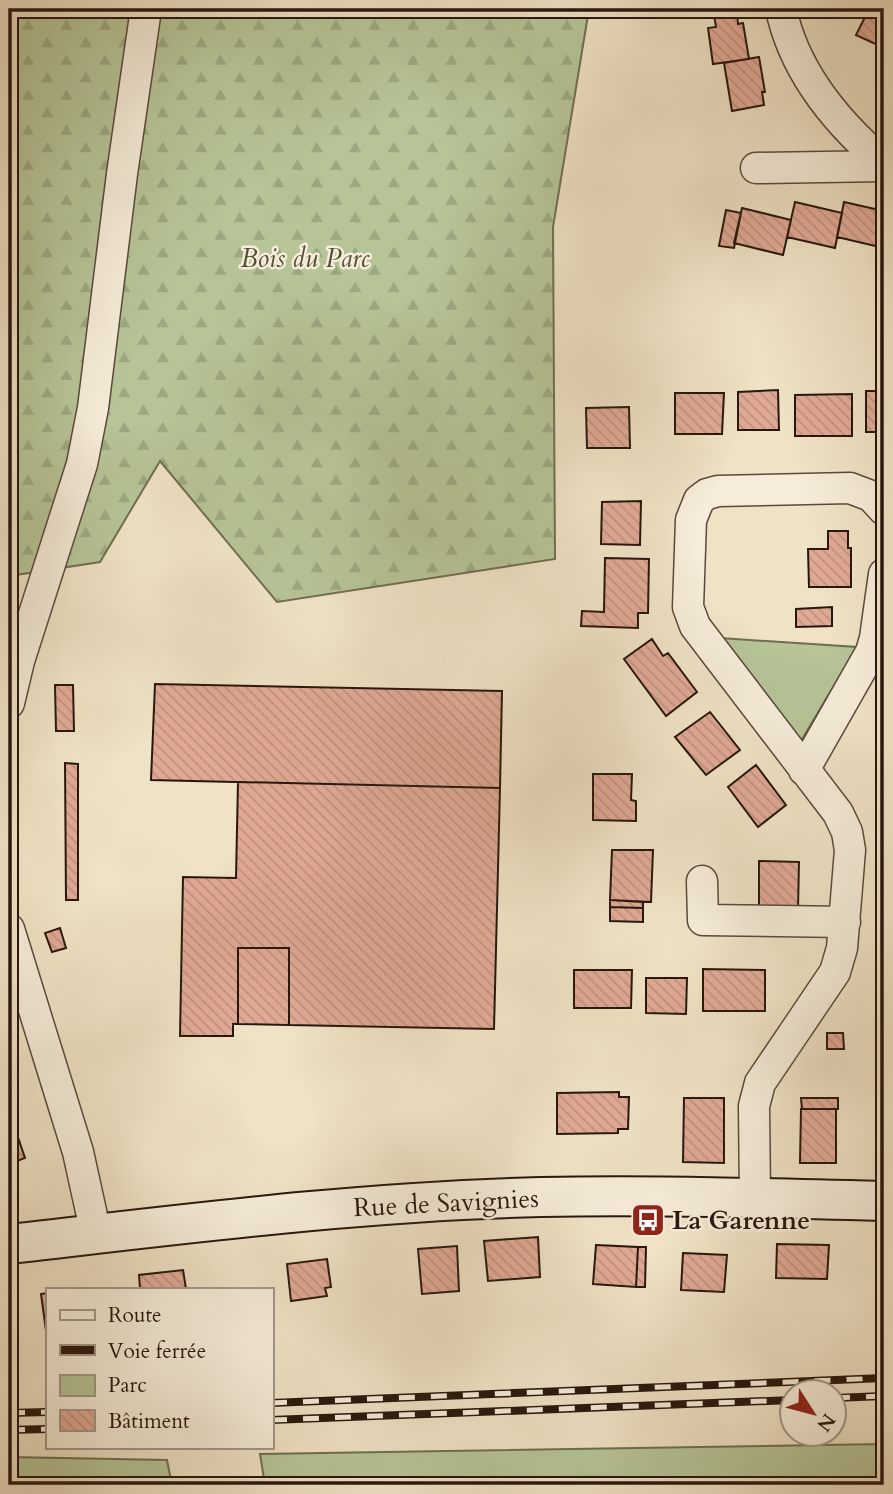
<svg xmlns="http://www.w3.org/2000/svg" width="893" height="1494" viewBox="0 0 893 1494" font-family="Cardo,serif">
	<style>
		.green { fill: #b6c497; stroke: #6f6e52; stroke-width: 2 }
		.forest { fill: url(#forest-firs); stroke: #6f6e52; stroke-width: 2 }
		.building { fill: url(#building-back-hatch); stroke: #28170d; stroke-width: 2 }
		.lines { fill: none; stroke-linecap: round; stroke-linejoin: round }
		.street-casing { stroke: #5a4a3b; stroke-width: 33 }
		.secondary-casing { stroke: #28170d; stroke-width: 42 }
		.street { stroke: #f5ecd9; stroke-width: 30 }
		.secondary { stroke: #f5ecd9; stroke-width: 38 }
		.rail-casing { stroke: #28170d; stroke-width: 8 }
		.rail { stroke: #f5ecd9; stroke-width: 5; stroke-dasharray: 16; stroke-linecap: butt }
		.labels { text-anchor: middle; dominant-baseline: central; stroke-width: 5; stroke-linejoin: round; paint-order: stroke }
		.park-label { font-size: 26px; font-style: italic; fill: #534b36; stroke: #f5ecd9 }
		.street-label { font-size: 26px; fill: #28170d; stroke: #f5ecd9 }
		.poi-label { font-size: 26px; font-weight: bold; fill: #28170d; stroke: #f5ecd9; text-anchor: start }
	</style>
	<defs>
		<pattern id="forest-firs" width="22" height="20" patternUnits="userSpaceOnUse" patternTransform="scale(1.75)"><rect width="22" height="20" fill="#b6c497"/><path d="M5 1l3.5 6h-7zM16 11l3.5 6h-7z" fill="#9ca881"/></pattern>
		<pattern id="building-back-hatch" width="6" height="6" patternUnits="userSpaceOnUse" patternTransform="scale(1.75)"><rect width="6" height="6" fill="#e0a995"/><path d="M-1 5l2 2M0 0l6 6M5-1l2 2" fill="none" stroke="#c0917f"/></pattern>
	</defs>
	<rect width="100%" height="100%" fill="#efe2c5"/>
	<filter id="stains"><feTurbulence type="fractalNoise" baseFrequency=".00286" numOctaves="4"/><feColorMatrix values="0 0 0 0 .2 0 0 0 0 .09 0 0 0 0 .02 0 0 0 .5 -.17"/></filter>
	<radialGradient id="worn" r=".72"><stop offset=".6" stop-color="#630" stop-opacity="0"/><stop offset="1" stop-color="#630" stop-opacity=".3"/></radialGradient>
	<!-- green -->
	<path class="green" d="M720 638 857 647 801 741Z
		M884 1444V1485H265L260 1454Z
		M9 1457 167 1460 172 1485H9Z"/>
	<!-- forest -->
	<path class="forest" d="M9 9H589L553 227 555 559 277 602 160 461 100 562 9 576Z"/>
	<!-- building -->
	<path class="building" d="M869 9H884V48L856 35Z
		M737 12 738 24 743 23 749 59 713 64 708 28 716 27 714 15Z
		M759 57 765 92H762L764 105 732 111 724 63Z
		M795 202 842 213 835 248 787 237Z
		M844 202 884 211V248L837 237Z
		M742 208 791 220 783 255 734 243Z
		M726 210 741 213 734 248 719 246Z
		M778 390 779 430H738V392Z
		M866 391H884V432H866Z
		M675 393H724L722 434H675Z
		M852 394V436H795V395Z
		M629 407 630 448H587L586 408Z
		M641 501 640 545 601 544 602 502Z
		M828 531H848V548H851V587H809L808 549H828Z
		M605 558 649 559 648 613H638V628L581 626 582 611 604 612Z
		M832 607V626L796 627V609Z
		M652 639 663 656 668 653 697 692 666 716 624 659Z
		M155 684 502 691 500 788 151 780Z
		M55 685H73L74 731H56Z
		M710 712 740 750 706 775 675 737Z
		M65 763 78 764V900H66Z
		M756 765 786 805 758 827 728 787Z
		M593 774H632L631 800 636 801V821L593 820Z
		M238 782 500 788 494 1029 289 1025V948H238V1024H233V1036H180L183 877 236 878Z
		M612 850H653L651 902 610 900Z
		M759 861 799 862 798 909H759Z
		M610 900 643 902V908L610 907Z
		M610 907 643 908V922L610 921Z
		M60 928 66 948 52 952 45 933Z
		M238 948H289V1025L238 1024Z
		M703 969 765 970V1011H703Z
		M574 970H632L631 1008H574Z
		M646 978H687L686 1014 646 1013Z
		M827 1033H843L844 1049H827Z
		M619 1092V1097H629L628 1129H618V1133L557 1134V1093Z
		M684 1098H724V1163L683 1162Z
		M801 1098H838V1109H802Z
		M801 1109H836V1163H800Z
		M11 1117 25 1158 9 1164V1118Z
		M538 1237 540 1277 488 1281 484 1241Z
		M777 1244 829 1245 827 1279 776 1278Z
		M596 1245 638 1247 636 1287 593 1284Z
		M457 1246 459 1291 422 1294 418 1249Z
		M638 1247H646L645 1287H636Z
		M683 1253 727 1255 724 1292 681 1290Z
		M327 1259 331 1287 325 1288 327 1296 291 1301 287 1264Z
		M183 1270 186 1289H140L139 1275Z
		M47 1293V1338L41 1294Z
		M9 1302H11L17 1339 9 1340Z"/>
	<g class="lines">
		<!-- street casing -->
		<g class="street-casing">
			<path id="street" d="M781 9C794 71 837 123 884 163
				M756 168 884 166
				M9 703 19 661 82 464 93 408 122 174 146 9
				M804 770 871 652 875 638 884 574
				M702 881 703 920 845 922
				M9 929 78 1152 96 1234
				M755 1198 754 1106 760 1083 835 972 842 948 850 850 847 832 838 813 695 626 688 607 691 520 699 500 707 494 718 491 850 488 871 496 884 510"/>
		</g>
		<!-- secondary casing -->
		<g class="secondary-casing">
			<path id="secondary" d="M9 1244C185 1224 363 1201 541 1197 655 1195 770 1198 884 1201"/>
		</g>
		<!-- street -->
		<use href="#street" class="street"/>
		<!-- secondary -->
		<use href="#secondary" class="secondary"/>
		<!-- rail casing -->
		<g class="rail-casing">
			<path id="rail" d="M834 1398 884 1396
				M271 1403 884 1378
				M9 1413 47 1412
				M271 1420 792 1400
				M9 1430 47 1429"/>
		</g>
		<!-- rail -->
		<use href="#rail" class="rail"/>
	</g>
	<!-- icons -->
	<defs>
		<g id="bus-square" transform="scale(1.75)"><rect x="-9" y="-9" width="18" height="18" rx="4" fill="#8f2418" stroke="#f5ecd9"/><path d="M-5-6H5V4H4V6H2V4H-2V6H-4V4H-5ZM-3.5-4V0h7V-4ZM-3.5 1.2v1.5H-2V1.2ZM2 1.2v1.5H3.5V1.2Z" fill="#fff"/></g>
	</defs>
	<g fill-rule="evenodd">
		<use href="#bus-square" x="648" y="1220"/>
	</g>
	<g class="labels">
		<!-- park labels -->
		<g class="park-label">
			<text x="305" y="258">Bois du Parc</text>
		</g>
		<!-- street labels -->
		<g class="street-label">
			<text transform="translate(446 1203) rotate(-3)">Rue de Savignies</text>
		</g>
		<!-- poi labels -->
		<g class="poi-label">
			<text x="672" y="1220">La Garenne</text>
		</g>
	</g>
	<!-- margin -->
	<rect width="893" height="1494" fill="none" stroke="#efe2c5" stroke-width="35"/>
	<rect x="10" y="10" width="872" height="1473" fill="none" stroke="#28170d" stroke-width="3.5"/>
	<rect x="18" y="18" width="858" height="1459" fill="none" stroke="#28170d" stroke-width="2"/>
	<!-- legend -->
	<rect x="46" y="1288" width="228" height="161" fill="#f5ecd9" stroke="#a39787" stroke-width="2"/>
	<rect x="60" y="1310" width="35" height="10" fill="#f5ecd9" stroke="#a39787" stroke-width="2"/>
	<text x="108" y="1322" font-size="21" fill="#28170d">Route</text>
	<rect x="60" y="1345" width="35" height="10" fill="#28170d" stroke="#a39787" stroke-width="2"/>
	<text x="108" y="1358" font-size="21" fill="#28170d">Voie ferrée</text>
	<rect x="60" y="1375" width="35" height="21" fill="#b6c497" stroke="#a39787" stroke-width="2"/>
	<text x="108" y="1392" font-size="21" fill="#28170d">Parc</text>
	<rect x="60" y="1410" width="35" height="21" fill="url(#building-back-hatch)" stroke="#a39787" stroke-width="2"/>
	<text x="108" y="1428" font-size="21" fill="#28170d">Bâtiment</text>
	<!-- north arrow -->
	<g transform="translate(813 1413) rotate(126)"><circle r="33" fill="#f5ecd9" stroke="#a39787" stroke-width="2"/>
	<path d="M0-5L12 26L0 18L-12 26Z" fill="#8f2418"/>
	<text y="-10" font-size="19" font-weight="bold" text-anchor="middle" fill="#28170d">N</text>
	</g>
	<rect width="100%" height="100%" filter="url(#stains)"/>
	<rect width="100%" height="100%" fill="url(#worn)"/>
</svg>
